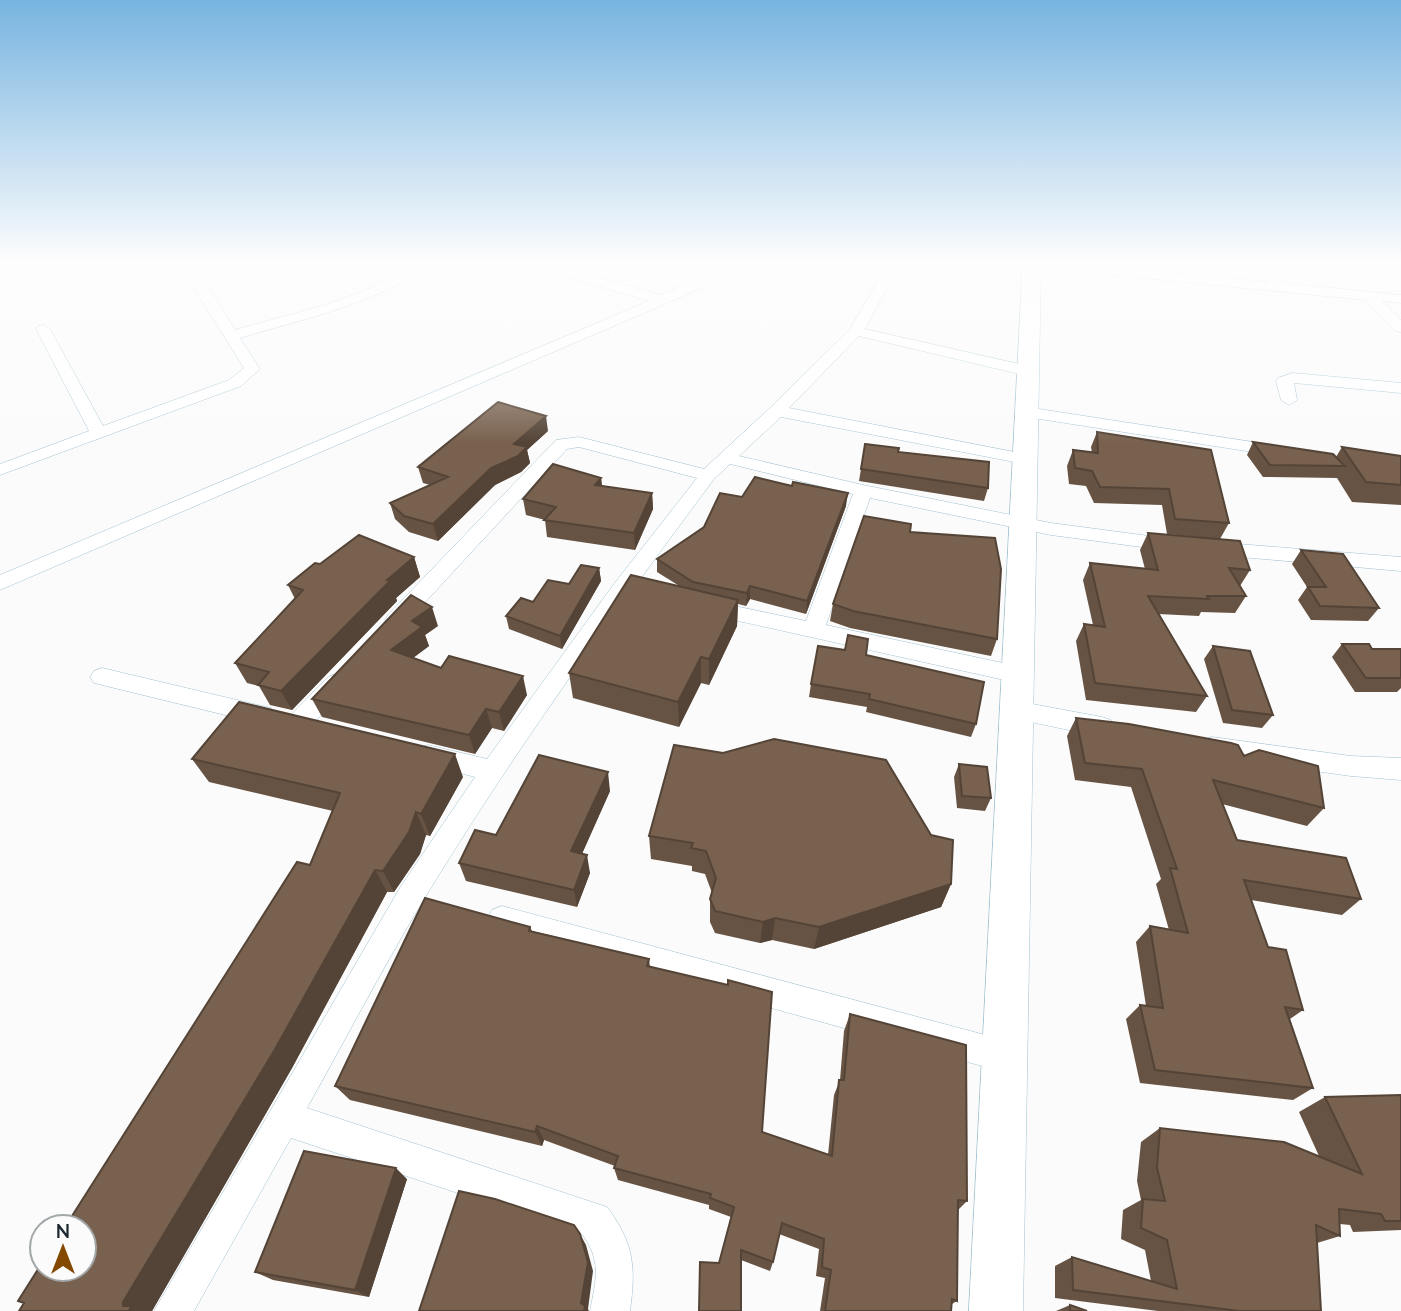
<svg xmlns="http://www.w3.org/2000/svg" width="1401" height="1311" viewBox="0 0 1401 1311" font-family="Mulish,sans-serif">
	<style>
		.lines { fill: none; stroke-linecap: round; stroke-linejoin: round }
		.minor-casing { stroke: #a0c1d1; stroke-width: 1 }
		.secondary-casing { stroke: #a0c1d1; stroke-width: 1 }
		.minor { fill: #fff; fill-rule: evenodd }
		.secondary { fill: #fff; fill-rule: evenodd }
		.wall { fill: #675343 }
		.shaded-wall { fill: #544437 }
		.building { fill: #78614e; stroke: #544437; stroke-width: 2 }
	</style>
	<rect width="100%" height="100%" fill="#fbfbfb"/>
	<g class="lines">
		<!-- minor casing -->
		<g class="minor-casing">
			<path id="minor" d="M251 260H274L273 263 204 279 235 330C292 313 370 299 416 260H429C396 300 291 322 240 338L260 369 241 386 0 475V464L89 431 36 329 38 326 43 325 50 329 103 426 229 380 244 368 190 282V277L198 270Z
				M444 260 547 263 661 295 704 275 710 270 712 260H724C720 286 688 293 667 303L0 590V575L649 301 546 271 450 264Z
				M890 260H902L865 329 1028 366 1036 371 1028 376 859 336 789 408 1025 454 1031 455 1034 459 1031 463 1025 464 781 417 739 456 863 485 1051 523 1172 539 1179 540 1182 545 1179 550 1172 551 1051 535 870 498 826 625 1026 668 1030 674 1026 680 1018 683 698 612 695 607 698 602 706 600 806 621 853 494 730 464 714 479C612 616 510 757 421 904 381 971 345 1040 307 1108L607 1207C634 1243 636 1267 630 1311H590C596 1280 602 1261 582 1234L291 1138 194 1311H154L401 886 475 777 419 762 415 755 419 748 428 745 487 759 614 584 697 478 579 447 567 449 404 625 396 628 388 625 385 620 388 615 556 440 579 437 704 469 771 407 850 329Z
				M999 260H1040L1268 282 1257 260H1269L1282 283 1401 295V303L1382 301 1401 320V332L1396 331 1365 300 1005 264Z
				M1293 373 1401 383V393L1294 383 1297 400 1289 405 1281 400 1276 381 1278 378Z
				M1026 407 1279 446 1288 451 1279 456 1020 416 1018 412Z
				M1213 542 1401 557V571L1206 554 1203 549 1206 544Z
				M102 668 262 706 271 708 274 715 271 722 262 724 94 683 90 677 94 671Z
				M336 674 344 677 348 683 344 689 307 731 298 734 289 731 286 724 289 717 328 677Z
				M1016 701 1102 717 1111 720 1114 727 1111 734 1102 737 1007 717 1004 710 1007 703Z
				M1212 737 1351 756 1401 758V780L1351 776 1212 757 1203 754 1199 747 1203 740Z
				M502 906 1004 1040 1016 1044 1020 1056 1016 1068 1004 1072 502 934 492 930 487 920 492 910Z"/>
		</g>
		<!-- secondary casing -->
		<g class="secondary-casing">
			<path id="secondary" d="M1023 260H1041L1023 1311H969Z"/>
		</g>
		<!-- minor -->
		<use href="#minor" class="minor"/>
		<!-- secondary -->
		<use href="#secondary" class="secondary"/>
	</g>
	<!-- wall -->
	<path class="wall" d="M548 431 527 450 530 463 521 472 495 485 438 541 409 532 395 519 390 503 430 485 423 483 418 467Z
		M1097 432 1229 523 1220 539 1167 534 1162 505 1094 503 1086 486 1069 484 1067 466 1073 450 1092 453 1091 447Z
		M1253 442 1336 457 1342 447 1401 456V505L1352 502 1337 478 1263 477 1247 455Z
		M865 444 898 452 988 488 984 501 859 481Z
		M601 478 602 486 652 493 653 509 635 550 547 537 545 520 526 515 523 499Z
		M742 497 846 506 806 614 750 599 746 606 738 604 737 626 709 685 701 683 679 727 573 698 569 673 681 587 657 572V559L704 527Z
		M910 532 997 639 991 656 850 628 830 621 833 604Z
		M1148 533 1250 570 1240 586 1246 596 1235 613 1201 612 1199 616 1158 614 1207 696 1196 712 1086 700 1076 641 1084 624 1093 625 1083 580 1090 563 1145 569 1140 550Z
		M1301 550 1379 608 1368 621 1311 620 1298 600 1307 587 1292 564Z
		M414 557 420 577 396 598 397 601 292 710 270 705 259 686 247 683 235 663 295 599 288 585 320 564Z
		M599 568 601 581 562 649 509 629 506 616Z
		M438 626 425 635 429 646 413 658 527 695 504 731 492 728 475 754 322 717 312 699Z
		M1342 644 1372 649H1401V688L1397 692H1355L1332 657Z
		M1213 646 1273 715 1262 728 1223 723 1204 659Z
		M866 655 976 724 971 737 866 712 867 707 809 697 811 684Z
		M1076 718 1244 756 1324 808 1307 826 1222 804 1237 840 1361 899 1342 915 1251 900 1268 947 1303 1010 1290 1019 1313 1088 1293 1100 1140 1083 1126 1019 1140 1005 1146 1006 1136 942 1150 926 1169 930 1156 884 1161 879 1131 787 1075 780 1067 736Z
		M192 759 463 777 430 836 426 835 420 854 394 892H387L292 1068 152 1311H19L310 865 333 811 209 782Z
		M959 764 991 798 985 811 957 808 954 777Z
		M610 791 582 854 590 873 577 907 466 881 459 863 496 835Z
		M649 836 951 884 941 907 814 949 772 940 760 943 715 933 710 922V899L712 893 705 874 692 871V866L651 859Z
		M530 927 532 931 649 959 650 967 762 1132 828 1155 834 1095 840 1080 844 1031 850 1014 967 1201 958 1210 957 1301 952 1304 951 1311H820L825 1278 816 1276 819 1249 779 1234 773 1262 770 1271 741 1260 719 1263 731 1217 709 1209V1205L618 1180 614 1168 615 1166 544 1140 542 1146 350 1100 335 1086Z
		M1401 1095V1230L1353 1232 1350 1225 1340 1224V1236L1317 1243 1321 1311H1158L1055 1298V1266L1072 1257 1151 1281 1145 1250 1121 1239 1123 1210 1141 1200 1137 1181 1141 1142 1160 1128 1319 1156 1299 1112 1325 1097Z
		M407 1179 369 1297 273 1280 255 1272Z
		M1070 1305 1087 1311H1056Z"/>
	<!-- shaded-wall -->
	<path class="shaded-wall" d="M546 416 548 431 527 450 530 463 521 472 495 485 438 541 433 524 514 444Z
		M601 478 603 494 595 485Z
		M652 493 653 509 635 550 634 533Z
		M848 493 846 506 806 614 807 601Z
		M414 557 420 577 396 598 397 601 292 710 281 691 387 580Z
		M599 568 601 581 562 649 560 636Z
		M750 586V599L746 606 747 593Z
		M738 600 737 626 709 685V659Z
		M432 607 438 626 425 635 429 646 398 669 391 650 412 621Z
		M701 657V683L679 727 678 702Z
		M523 676 527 695 504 731 499 712Z
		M486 709 492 728 475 754 469 735Z
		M455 754 463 777 430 836 421 814Z
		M608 772 610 791 575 869 571 851Z
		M416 812 426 835 420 854 394 892 383 871Z
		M587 855 590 873 577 907 574 890Z
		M375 870 387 892 292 1068 152 1311H129L123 1306V1302Z
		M951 884 941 907 814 949 819 927Z
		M775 918 772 940 760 943 763 922Z
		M537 1126 544 1140 542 1146 535 1132Z
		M396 1168 407 1179 369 1297 355 1290Z
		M580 1234 586 1245 593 1271 588 1309 589 1311H584L581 1303Z"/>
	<!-- building -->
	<path class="building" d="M498 402 546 416 514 444 527 447 518 456 491 468 433 524 404 516 390 503 448 477 418 467Z
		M1097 432 1211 450 1229 523 1175 519 1169 489 1100 487 1092 471 1075 468 1073 450 1098 453Z
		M1253 442 1333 454 1345 466 1270 465Z
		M865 444 899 448 898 452 989 462 988 488 861 469Z
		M1342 447 1401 456V485L1366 482Z
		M553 464 601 478 595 485 652 493 634 533 544 520 556 507 523 499Z
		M755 477 792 486 793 482 848 493 807 601 750 586 747 593 693 582 657 559 704 527 720 493 742 497Z
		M864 516 911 524 910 532 995 538 1001 569 997 639 853 611 833 604Z
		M1148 533 1240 541 1250 570 1229 568 1246 596H1207L1209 599 1148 596 1207 696 1095 683 1084 624 1105 627 1090 563 1158 570Z
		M359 535 414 557 387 580 390 581 281 691 258 685 269 672 235 663 303 590 288 585 315 563 320 564Z
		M1301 550 1343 554 1379 608 1320 606 1308 587H1326Z
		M581 565 599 568 560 636 506 616 521 598 533 602 548 580 569 584Z
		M631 575 738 600 709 659 701 657 678 702 569 673Z
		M411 595 432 607 412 621 422 627 391 650 441 668 449 656 523 676 499 712 486 709 469 735 312 699Z
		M848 635 868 639 866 655 984 682 976 724 869 699 870 694 811 684 818 646 845 650Z
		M1342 644H1369L1372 649H1401V678H1366Z
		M1213 646 1250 651 1273 715 1232 710Z
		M239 702 455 754 421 814 416 812 409 832 383 871 375 870 274 1051 123 1302V1306H131L129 1311H19L24 1303 18 1301 42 1263V1269H84V1227H65L297 862 310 865 340 793 192 759Z
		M1076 718 1129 724 1231 743 1238 745 1244 756 1259 750 1318 766 1324 808 1213 780 1237 840 1346 858 1361 899 1244 880 1268 947 1286 950 1303 1010 1285 1007 1313 1088 1155 1070 1140 1005 1163 1008 1150 926 1188 933 1170 868 1177 869 1142 769 1085 763Z
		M774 739 886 760 931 835 953 840 951 884 819 927 775 918 763 922 715 911 710 899 716 878 706 851 691 848 693 843 649 836 674 745 723 753Z
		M539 755 608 772 571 851 587 855 574 890 459 863 475 830 496 835Z
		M959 764 987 767 991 798 962 796Z
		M425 898 530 927 529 931 649 959 647 966 728 985V980L772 992 762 1132 832 1156 839 1080H844L850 1014 966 1045 967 1201 958 1200 957 1301 952 1299 951 1311H825L831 1270 822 1267 824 1239 782 1223 773 1262 741 1250V1311H699L700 1262 719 1263 734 1207 710 1198 711 1194 614 1168 618 1156 537 1126 535 1132 335 1086Z
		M1401 1095V1221H1385L1381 1214 1339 1209 1340 1236 1316 1225 1321 1311H1239L1073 1290 1072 1257 1177 1289 1167 1240 1141 1228 1143 1199 1165 1201 1157 1168 1160 1128 1284 1142 1362 1174 1325 1097Z
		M304 1151 396 1168 355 1290 255 1272Z
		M459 1191 495 1199 574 1225 580 1234 588 1262 581 1303 585 1306 584 1311H419Z
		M1070 1305 1087 1311H1070Z"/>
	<!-- sky -->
	<linearGradient id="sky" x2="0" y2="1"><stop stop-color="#77b4e0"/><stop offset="0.59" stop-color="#fdfdfd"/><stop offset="1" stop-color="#fdfdfd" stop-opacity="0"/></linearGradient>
	<rect width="1401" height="443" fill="url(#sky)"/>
	<!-- north arrow -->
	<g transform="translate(63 1248)"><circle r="33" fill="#fbfbfb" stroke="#a2a7a9" stroke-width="2"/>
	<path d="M0-5L12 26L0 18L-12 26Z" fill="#844900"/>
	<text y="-10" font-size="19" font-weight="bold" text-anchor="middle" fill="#1c282f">N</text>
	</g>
</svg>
